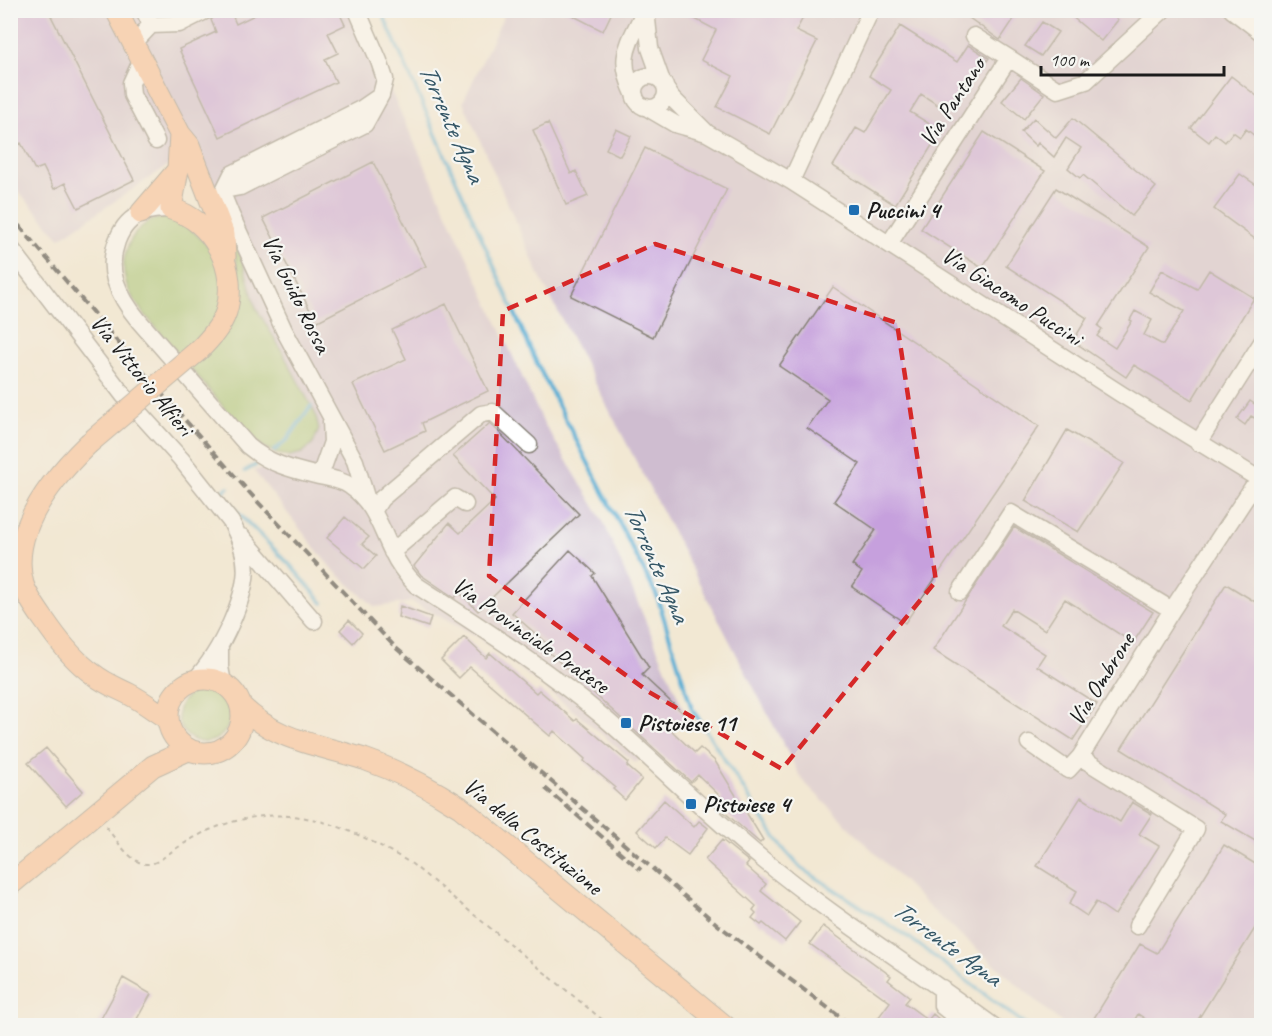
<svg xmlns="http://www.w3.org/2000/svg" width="1272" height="1036" viewBox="0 0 1272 1036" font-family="Caveat,sans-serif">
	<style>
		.industrial { fill: #cfbdd0 }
		.grass { fill: #9ec26c; stroke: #5d6f44; stroke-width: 1.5 }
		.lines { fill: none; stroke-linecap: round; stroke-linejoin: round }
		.stream { stroke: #57aed4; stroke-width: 4 }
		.building { fill: #c6a0dd }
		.minor-casing { stroke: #878278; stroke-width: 19 }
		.major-casing { stroke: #878278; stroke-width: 23 }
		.path { stroke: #878278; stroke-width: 2; stroke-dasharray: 4.5 4.5; stroke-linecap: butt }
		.minor { stroke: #fff; stroke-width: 16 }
		.major { stroke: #fcba8e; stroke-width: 21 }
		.rail { stroke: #1c1c1c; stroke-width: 4; stroke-dasharray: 9 4.5; stroke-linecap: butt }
		.major-bridge-casing { stroke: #878278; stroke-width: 23; stroke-linecap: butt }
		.major-bridge { stroke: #fcba8e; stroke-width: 21 }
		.marked { fill: none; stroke: #d62828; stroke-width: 4.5; stroke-dasharray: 12 8; stroke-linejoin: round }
		.poi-dot { fill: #1f6fb2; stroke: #f6f6f2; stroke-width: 2 }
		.labels { text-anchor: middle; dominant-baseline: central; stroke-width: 4.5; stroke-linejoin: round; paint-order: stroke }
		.street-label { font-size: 24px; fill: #1c1c1c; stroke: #f6f6f2 }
		.poi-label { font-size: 24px; font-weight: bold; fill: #1c1c1c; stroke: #f6f6f2; text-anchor: start }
		.water-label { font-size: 26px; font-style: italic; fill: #345666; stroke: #f6f6f2 }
	</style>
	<rect width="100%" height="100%" fill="#f6f6f2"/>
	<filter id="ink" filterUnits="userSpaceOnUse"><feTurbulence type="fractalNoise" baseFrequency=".0167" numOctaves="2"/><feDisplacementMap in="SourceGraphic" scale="12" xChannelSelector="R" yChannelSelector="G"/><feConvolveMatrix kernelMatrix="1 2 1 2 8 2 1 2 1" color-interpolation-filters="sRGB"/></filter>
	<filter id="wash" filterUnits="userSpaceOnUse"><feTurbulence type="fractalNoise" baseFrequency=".008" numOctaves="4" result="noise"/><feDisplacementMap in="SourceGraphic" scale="24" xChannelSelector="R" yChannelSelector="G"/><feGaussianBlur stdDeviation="1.35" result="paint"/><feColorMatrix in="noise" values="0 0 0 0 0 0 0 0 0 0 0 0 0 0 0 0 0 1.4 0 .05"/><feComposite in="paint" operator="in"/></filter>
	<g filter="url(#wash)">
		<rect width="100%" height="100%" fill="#f2e8d3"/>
		<!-- industrial -->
		<path class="industrial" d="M10 11H354L542 420 602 519 686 716 653 751 635 763 585 720 480 638 412 602 375 607 332 569 254 471 302 453 318 422 310 402 278 344 256 308 248 275 194 148 60 238 11 183Z
			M506 11H1261L1262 1003 1247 1025H1064L930 908 802 780 541 279 463 102Z"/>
		<!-- grass -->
		<path class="grass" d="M200 159 242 259 256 308 278 344 315 413 319 429 313 444 302 453 290 456 276 454 262 446 231 416 141 310C132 299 126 288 124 273 120 246 143 209 175 220 198 228 223 265 239 284 237 241 215 199 200 159Z
			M178 716a26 26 0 1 1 52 0a26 26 0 1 1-52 0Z"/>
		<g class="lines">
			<!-- stream -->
			<path class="stream" d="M381 10 538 366 657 596 692 709 765 822 782 847 801 868 911 939 1027 1026
				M274 451 287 440 311 406
				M245 471 256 465
				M228 487 223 492 225 500 291 566 323 603"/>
		</g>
		<g id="blocks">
			<!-- building -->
			<path class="building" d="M10 10H48L134 180 78 208 65 183 54 189 43 167 35 170 21 143 16 146 10 136Z
				M217 10H230L236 24 265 10H338L345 25 328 33 338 53 325 59 336 82 220 137 179 49 216 32 211 20 215 16Z
				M562 10H613L603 31Z
				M678 10H807L796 31 817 41 770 134 717 107 733 76 701 60 716 30Z
				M958 10H1007L1016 16 1000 40Z
				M1064 10H1120L1115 17 1118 20 1101 41Z
				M1042 22 1058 32 1041 56 1025 46Z
				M900 26 957 62 968 45 989 58 975 79 970 76 947 111 921 94 910 112 941 131 895 205 833 166 856 128 865 133 891 90 869 76Z
				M1231 76 1262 100V127L1255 136 1246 129 1240 137 1233 132 1225 142 1215 134 1209 142 1191 128Z
				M1021 78 1044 94 1024 119 1002 101Z
				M1034 118 1056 138 1073 118 1156 187 1132 216 1083 175 1080 178 1068 168 1081 148 1066 138 1054 157 1038 143 1036 146 1021 132Z
				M548 123 571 174 576 171 588 196 566 205 533 130Z
				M616 129 631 136 620 156 606 149Z
				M984 132 1045 171 982 268 921 229Z
				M645 148 727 189 653 337 571 296Z
				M373 162 426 266 316 322 263 218Z
				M1240 174 1262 189V244L1214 209Z
				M1056 188 1149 247 1098 326 1102 329 1097 336 1115 348 1132 321 1130 320 1135 311 1152 320 1144 335 1163 345 1184 311 1149 292 1162 270 1197 289 1209 270 1254 298 1192 400 1134 365 1126 377 1073 341 1087 318 1006 266Z
				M833 287 1039 426 905 623 852 587 862 572 852 565 876 530 834 501 860 464 807 428 828 399 779 366Z
				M446 304 488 391 422 423 425 431 385 450 353 384 406 359 392 330Z
				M1250 401 1262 409V422L1251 416 1245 425 1237 419Z
				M490 423 579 514 478 611 459 592 455 598 421 575 414 566 449 523 460 533 495 500 453 456Z
				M1067 430 1124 463 1078 532 1025 501Z
				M345 517 369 537 362 544 376 556 364 569 327 538Z
				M1014 527 1153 612 1133 643 1065 599 1045 630 1012 609 1001 626 1045 654 1037 666 1097 704 1073 740 933 650Z
				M570 550 595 573 592 576 649 668 642 675 686 716 672 731 695 753 700 748 715 761 763 840 760 843 716 805 722 798 698 775 691 782 543 647 546 643 512 613Z
				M1226 584 1262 606V845L1221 821 1225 814 1121 749Z
				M400 606 431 617 428 627 398 617Z
				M349 620 362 633 353 643 340 630Z
				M464 637 486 658 490 653 536 693 539 690 575 721 577 719 629 763 627 766 642 779 625 800 613 789 615 787 584 761 585 759 554 731 550 736 470 667 459 678 441 660Z
				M46 748 83 791 66 806 28 763Z
				M1081 797 1120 822 1132 802 1152 814 1139 834 1159 846 1115 915 1096 902 1087 916 1069 904 1077 891 1037 866Z
				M664 800 694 827 699 821 708 828 688 855 665 838 656 848 637 831Z
				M722 840 749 862 746 866 766 884 761 891 800 922 785 941 763 923 761 925 752 918 756 913 753 910 756 906 705 860Z
				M1224 845 1262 868V917L1194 1026H1156L1138 1014 1131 1026H1106L1094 1018 1140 944 1157 953Z
				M823 926 891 976 888 980 910 997 905 1003 928 1020 933 1014 947 1026H888L878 1018 890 1002 810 944Z
				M123 978 151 994 133 1026H97Z"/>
		</g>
	</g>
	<g filter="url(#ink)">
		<use href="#blocks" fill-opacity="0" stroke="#878278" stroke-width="1.5"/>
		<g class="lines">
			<!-- minor casing -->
			<g class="minor-casing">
				<path id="minor" d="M646 10 650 48 661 79
					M1232 10 1262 33
					M151 25 179 24 207 10
					M974 36 1009 58
					M134 43 151 25 144 10
					M142 59 131 83 132 95 156 141
					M634 92a16 16 0 1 1 32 0a16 16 0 1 1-32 0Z
					M666 89 672 98 707 133
					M635 96C616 57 628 46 645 10
					M646 107 675 124 707 133 791 181 1121 394 1262 481
					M791 181 871 10
					M224 190V198L231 215 284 330 355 461 367 500
					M224 190 240 187 365 124 381 95 385 79 379 61 357 10
					M224 190 232 174 361 109 377 98
					M171 209C162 209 152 209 143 213 118 222 108 256 115 280 120 295 129 309 139 321L248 446C268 463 290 469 315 475 327 478 340 479 350 486 374 502 380 527 392 551 398 564 406 575 416 585 479 626 544 667 602 716 656 762 706 813 761 858 835 919 916 969 993 1026
					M889 244 1009 58 1058 90 1086 81 1163 10
					M10 247 124 396 181 459 231 522C253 561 248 584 231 623 221 645 211 663 194 681
					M1198 443 1262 342
					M320 476 332 442 331 421
					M374 510 381 499 481 414 493 412 529 445
					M242 537 314 621
					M392 552 455 498 465 504
					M960 592 1011 513 1172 610
					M220 649V667L223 683
					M1029 743 1068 770 1080 757
					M1137 926 1196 829 1080 757 1172 610 1258 479
					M942 988V1006L967 1026"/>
			</g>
			<!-- major casing -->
			<g class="major-casing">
				<path id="major" d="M116 10 180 134 189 145 224 235 225 257
					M180 134 178 169 171 209C213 220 239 270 226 312 221 327 210 339 199 350
					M141 213 176 172
					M88 444C53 478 8 531 23 584 28 599 40 614 49 627 61 644 76 662 93 674 104 683 117 688 129 694 143 701 155 711 168 719
					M168 716a37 37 0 1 1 74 0a37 37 0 1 1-74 0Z
					M241 706C278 742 318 744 364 759 398 771 429 787 460 807L725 1026
					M10 885 153 766 188 750"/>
			</g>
			<!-- path -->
			<path class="path" d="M106 827C116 839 132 866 149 864 159 863 168 853 177 848 186 842 195 837 205 832 284 797 342 822 412 864L610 1026"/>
			<!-- minor -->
			<use href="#minor" class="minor"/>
			<!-- major -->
			<use href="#major" class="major"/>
			<!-- rail -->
			<path class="rail" d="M10 215 162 394 257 501 396 648 718 925 852 1026
				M545 788 641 870"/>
			<!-- major-bridge casing -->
			<g class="major-bridge-casing">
				<path id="major-bridge" d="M88 444 199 350"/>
			</g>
			<!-- major-bridge -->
			<use href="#major-bridge" class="major-bridge"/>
		</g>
	</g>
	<!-- marked area -->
	<path d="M0 0H1272V1036H0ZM655 244 897 323 936 581 782 769 649 692 489 576 503 311Z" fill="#f2e8d3" fill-opacity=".55" fill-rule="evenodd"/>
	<path class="marked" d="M655 244 897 323 936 581 782 769 649 692 489 576 503 311Z"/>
	<!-- markers -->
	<g class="poi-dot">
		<rect x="848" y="204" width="12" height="12" rx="3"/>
		<rect x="620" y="717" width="12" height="12" rx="3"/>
		<rect x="685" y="798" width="12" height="12" rx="3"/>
	</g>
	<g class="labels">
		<!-- street labels -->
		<g class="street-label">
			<text transform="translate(952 102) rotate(-57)">Via Pantano</text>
			<text transform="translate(297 294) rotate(64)">Via Guido Rossa</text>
			<text transform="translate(1012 296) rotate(33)">Via Giacomo Puccini</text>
			<text transform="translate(142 375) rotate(51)">Via Vittorio Alfieri</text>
			<text transform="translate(531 635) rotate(35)">Via Provinciale Pratese</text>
			<text transform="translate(1101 679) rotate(-58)">Via Ombrone</text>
			<text transform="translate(533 836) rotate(39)">Via della Costituzione</text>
		</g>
		<!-- poi labels -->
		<g class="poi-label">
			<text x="866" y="210">Puccini 4</text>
			<text x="638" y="723">Pistoiese 11</text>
			<text x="703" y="804">Pistoiese 4</text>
		</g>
		<!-- water labels -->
		<g class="water-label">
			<text transform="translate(452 123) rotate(66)">Torrente Agna</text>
			<text transform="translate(657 563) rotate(66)">Torrente Agna</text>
			<text transform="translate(947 943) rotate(36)">Torrente Agna</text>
		</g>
	</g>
	<!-- margin -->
	<rect width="1272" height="1036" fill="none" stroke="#f6f6f2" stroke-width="36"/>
	<!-- scale -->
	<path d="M1041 66v9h183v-9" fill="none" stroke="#1c1c1c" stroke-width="3"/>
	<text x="1050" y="66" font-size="18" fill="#1c1c1c" stroke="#f6f6f2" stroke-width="4.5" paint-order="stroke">100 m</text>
</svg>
